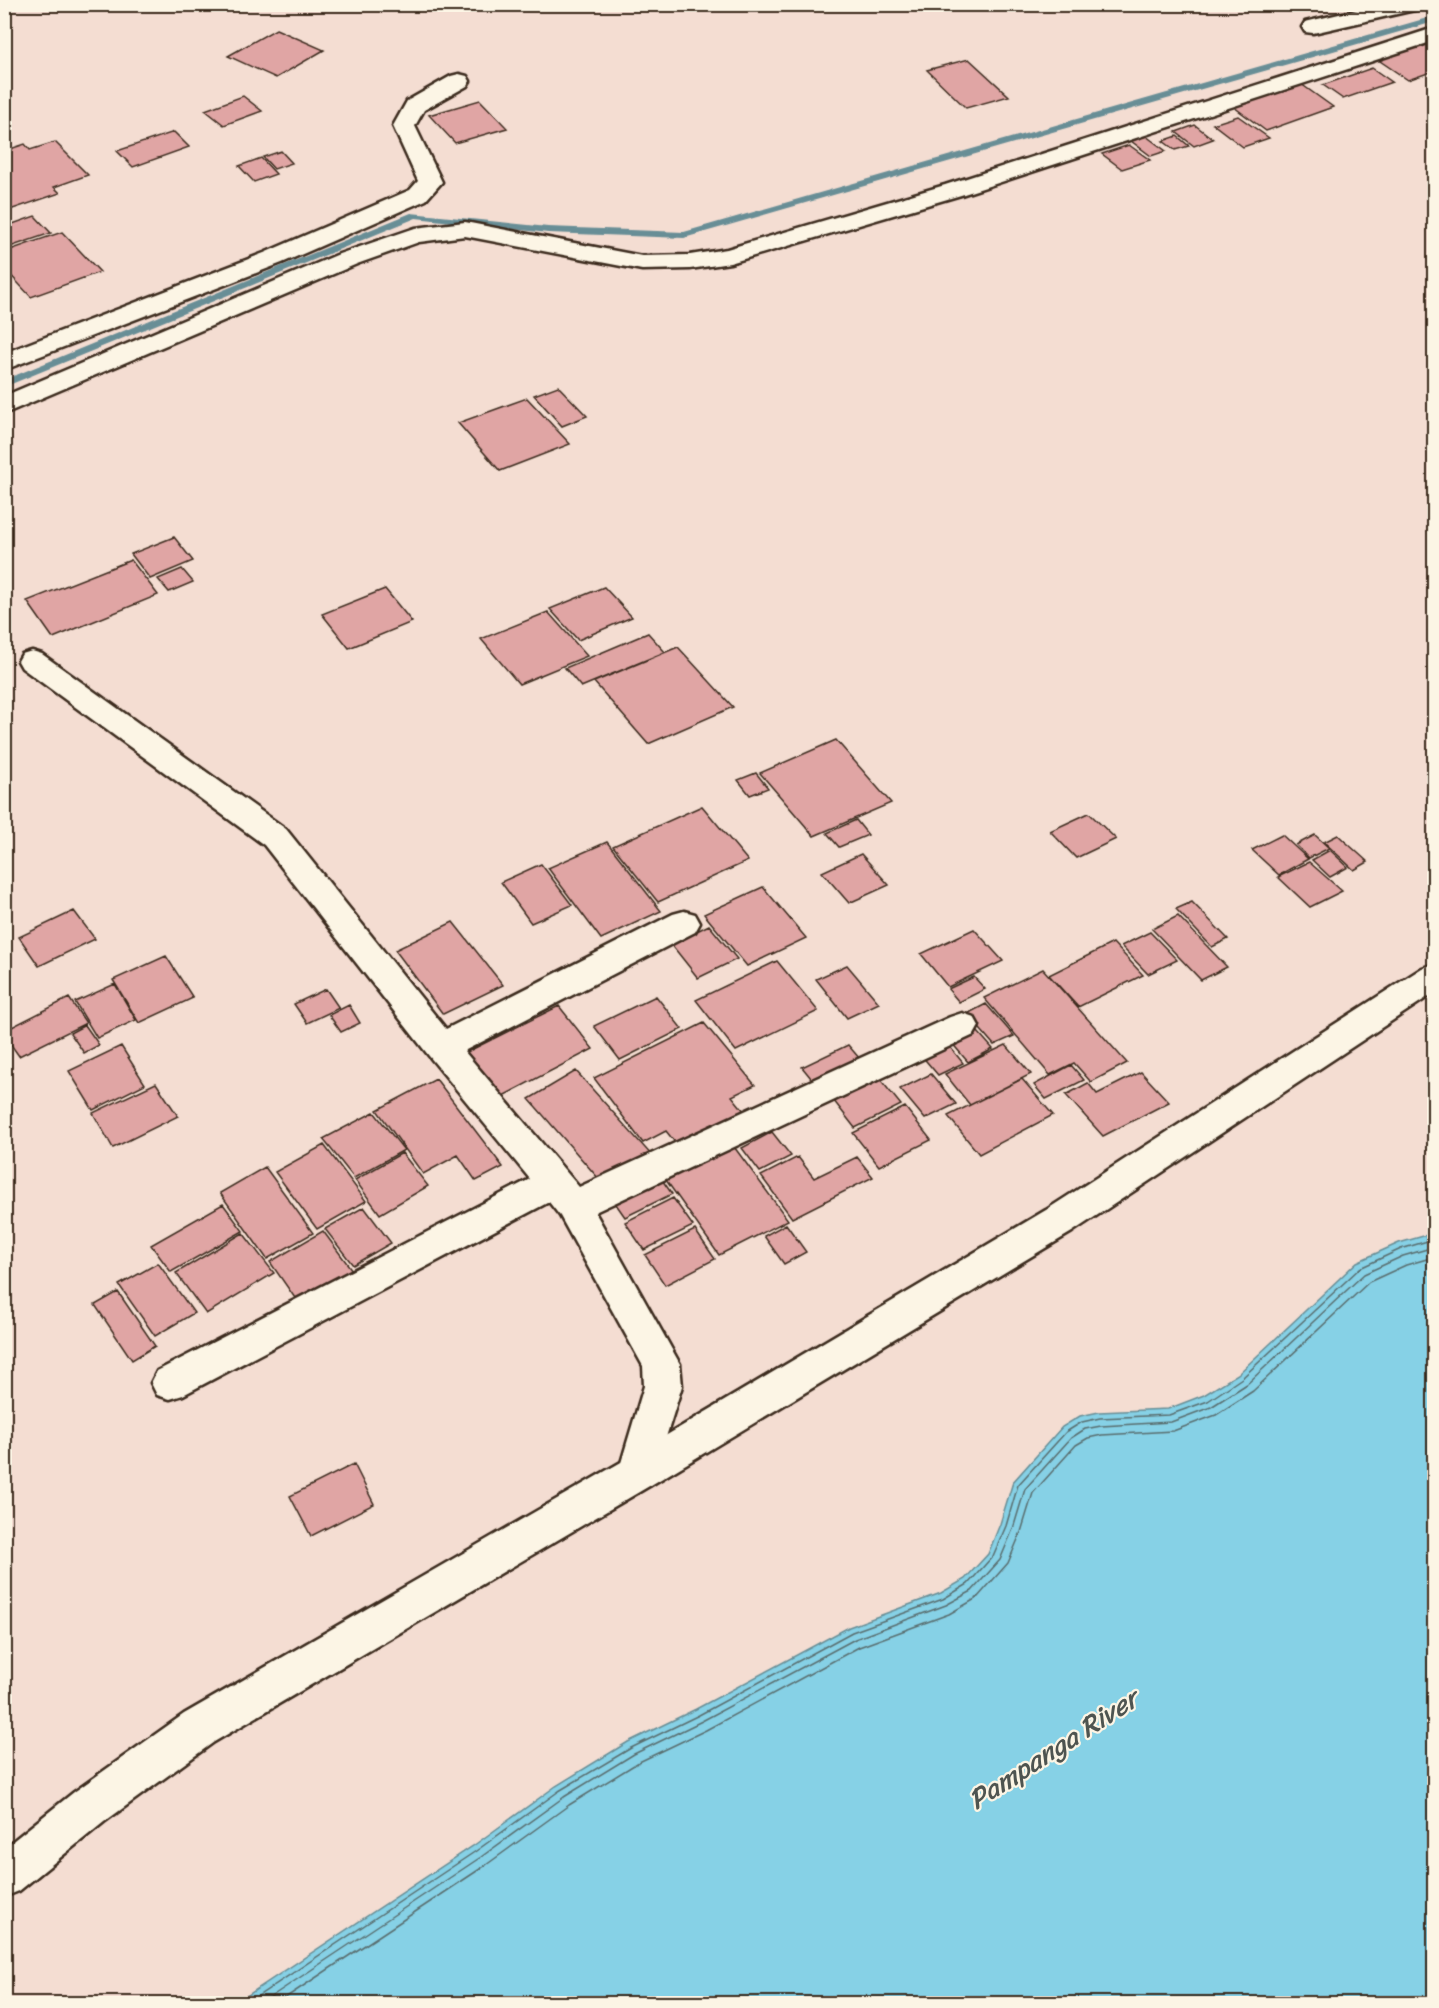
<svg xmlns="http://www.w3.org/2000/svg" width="1439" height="2008" viewBox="0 0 1439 2008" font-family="Sriracha,sans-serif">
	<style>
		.water { fill: #86d1e6; stroke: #688e96; stroke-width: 1.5 }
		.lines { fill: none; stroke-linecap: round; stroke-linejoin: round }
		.shore { stroke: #596d6e; stroke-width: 1.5 }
		.stream { fill: #688e96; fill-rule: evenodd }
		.building { fill: #e0a5a4; stroke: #3b2a1e; stroke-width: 1.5 }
		.minor-casing { stroke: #3b2a1e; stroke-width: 5 }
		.major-casing { stroke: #3b2a1e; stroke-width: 5 }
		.minor { fill: #fcf5e5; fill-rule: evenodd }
		.major { fill: #fcf5e5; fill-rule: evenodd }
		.labels { text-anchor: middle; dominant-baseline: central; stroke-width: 4.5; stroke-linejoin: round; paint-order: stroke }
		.near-water-label { font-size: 28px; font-style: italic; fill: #4e5450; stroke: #fcf5e5 }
	</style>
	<rect width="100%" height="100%" fill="#f4ddd2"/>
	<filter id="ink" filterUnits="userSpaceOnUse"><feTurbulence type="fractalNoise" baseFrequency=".0167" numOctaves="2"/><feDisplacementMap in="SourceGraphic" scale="12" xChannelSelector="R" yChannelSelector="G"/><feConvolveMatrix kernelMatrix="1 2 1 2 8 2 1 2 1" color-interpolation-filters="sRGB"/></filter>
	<g filter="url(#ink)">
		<!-- water -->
		<path class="water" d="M1434 1233V2003H236L473 1846 556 1786 628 1742 696 1709 849 1627 941 1593 965 1579 988 1554 1000 1524 1013 1482 1062 1427 1080 1416 1099 1412 1168 1409 1204 1395 1238 1374 1357 1262 1399 1243Z"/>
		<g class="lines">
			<!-- shore -->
			<path class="shore" d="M246 2004 476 1851 559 1791 631 1748 699 1715 852 1632 943 1599 968 1584 993 1556 1006 1526 1018 1485 1066 1432 1082 1422 1100 1418 1169 1415 1208 1401 1242 1378 1360 1268 1401 1249 1434 1239
				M260 2004 481 1857 564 1797 634 1754 702 1721 855 1639 946 1605 972 1591 1000 1560 1013 1529 1025 1489 1071 1438 1085 1429 1101 1426 1171 1422 1211 1407 1247 1384 1364 1274 1403 1256 1434 1247
				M276 2004 486 1865 569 1805 639 1762 706 1730 859 1647 949 1614 977 1598 1008 1563 1021 1532 1033 1493 1076 1445 1088 1438 1102 1435 1173 1431 1216 1415 1253 1391 1369 1282 1406 1265 1434 1257"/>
			<!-- stream -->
			<path class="stream" d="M1434 16V22L684 238 548 233 416 218 4 387V380L411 213 548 227 684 232Z"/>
		</g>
		<!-- building -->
		<path class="building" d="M276 29 324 50 276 78 228 56Z
			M1434 39V71L1408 80 1377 59Z
			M969 59 1009 96 966 108 927 70Z
			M1372 68 1392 82 1343 99 1323 85Z
			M1301 84 1333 107 1266 131 1234 107Z
			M243 96 262 111 224 125 205 110Z
			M480 100 507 128 455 143 429 115Z
			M1238 116 1269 138 1243 147 1213 124Z
			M1195 125 1213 139 1194 146 1176 132Z
			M174 132 189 147 133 167 117 151Z
			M1146 136 1166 151 1151 156 1131 141Z
			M1177 136 1189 146 1175 150 1163 141Z
			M55 142 88 175 54 187 60 193 4 212V151L25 144 30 150Z
			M1129 145 1150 160 1122 169 1102 154Z
			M281 151 292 163 274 169 263 157Z
			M261 158 276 174 254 182 239 166Z
			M35 216 51 233 4 249V227Z
			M62 232 100 272 31 297 4 268V252Z
			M558 386 587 416 562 426 534 395Z
			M527 398 570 444 500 471 458 423Z
			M174 537 193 561 150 579 131 554Z
			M131 560 158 595 53 638 27 601Z
			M182 569 193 582 169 592 158 579Z
			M604 587 632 617 578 640 550 609Z
			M385 589 412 622 349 648 322 614Z
			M548 612 587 656 519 684 481 639Z
			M648 633 665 652 581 687 565 668Z
			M678 647 733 707 648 744 594 682Z
			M836 740 891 803 814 836 760 773Z
			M756 773 768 788 750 795 738 780Z
			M702 806 748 861 658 902 613 846Z
			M1089 813 1116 839 1076 858 1050 831Z
			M856 820 868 835 839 847 827 833Z
			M1282 835 1308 859 1279 875 1252 850Z
			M1315 835 1329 848 1309 858 1296 845Z
			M1338 835 1368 862 1354 870 1324 842Z
			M607 842 661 911 601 939 548 868Z
			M1330 850 1348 867 1330 877 1312 860Z
			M861 854 889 885 849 903 822 872Z
			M1309 862 1342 891 1310 907 1278 877Z
			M541 864 572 905 531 923 501 882Z
			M763 887 806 938 747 966 704 914Z
			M1192 902 1228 939 1212 947 1176 909Z
			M74 911 95 939 39 966 19 937Z
			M1178 916 1227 967 1201 980 1152 929Z
			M453 922 503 985 443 1014 395 950Z
			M709 925 737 959 698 978 671 944Z
			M974 929 1003 961 948 987 921 954Z
			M1150 932 1177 960 1148 974 1121 946Z
			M1113 943 1143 975 1078 1007 1049 975Z
			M166 956 193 998 139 1023 113 980Z
			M777 961 818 1011 736 1051 696 1000Z
			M847 965 879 1003 847 1018 816 979Z
			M1043 969 1127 1063 1091 1082 1074 1063 1050 1075 984 998Z
			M974 977 985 989 959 1002 948 989Z
			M115 984 136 1020 97 1038 75 1002Z
			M326 989 339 1008 307 1023 294 1004Z
			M656 996 682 1029 620 1060 594 1026Z
			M69 998 86 1023 19 1056 4 1035V1031Z
			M986 1004 1014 1036 994 1045 967 1014Z
			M349 1005 360 1023 341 1032 329 1015Z
			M559 1006 593 1049 499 1098 465 1053Z
			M704 1023 755 1085 732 1096 749 1117 682 1151 666 1131 643 1143 594 1078Z
			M970 1023 993 1049 968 1062 945 1035Z
			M85 1025 99 1045 84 1053 70 1033Z
			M941 1036 963 1063 938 1075 915 1048Z
			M848 1045 866 1066 820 1089 802 1067Z
			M1006 1045 1031 1074 970 1105 945 1074Z
			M121 1046 145 1084 93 1110 69 1071Z
			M1071 1065 1084 1080 1046 1099 1034 1085Z
			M576 1071 654 1158 606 1187 529 1099Z
			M1141 1072 1169 1102 1103 1136 1066 1095 1088 1083 1097 1094Z
			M875 1073 901 1105 855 1128 830 1096Z
			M931 1074 956 1104 925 1119 900 1089Z
			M436 1079 503 1167 476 1181 458 1155 423 1174 377 1110Z
			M1022 1079 1053 1115 979 1154 948 1116Z
			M156 1083 178 1116 113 1148 93 1113Z
			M905 1107 931 1140 879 1166 853 1133Z
			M374 1112 404 1150 354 1178 323 1139Z
			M772 1132 791 1156 760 1172 742 1148Z
			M729 1140 788 1220 719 1255 661 1173Z
			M324 1145 366 1201 317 1229 275 1172Z
			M402 1153 428 1186 380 1214 355 1180Z
			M798 1157 814 1178 857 1157 873 1177 792 1218 761 1176Z
			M265 1167 313 1233 267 1259 220 1193Z
			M658 1174 672 1194 625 1217 611 1197Z
			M673 1198 693 1226 644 1250 625 1222Z
			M223 1204 243 1231 171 1272 151 1245Z
			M364 1207 391 1243 353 1265 325 1229Z
			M786 1224 806 1252 784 1264 764 1236Z
			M695 1230 715 1259 665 1285 645 1255Z
			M323 1231 352 1270 297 1301 270 1262Z
			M243 1233 274 1273 206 1314 176 1273Z
			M158 1263 194 1313 155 1336 119 1285Z
			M118 1292 155 1346 132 1360 95 1305Z
			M354 1464 374 1504 311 1536 290 1496Z"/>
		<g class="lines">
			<!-- minor casing -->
			<g class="minor-casing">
				<path id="minor" d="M1382 4H1421L1419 9 1313 33 1305 32 1302 27 1305 22Z
					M1434 28V41L961 195 730 263 690 269 642 270 465 236 419 242 357 264 4 414V396L339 254 415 228 465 222 642 256 690 255 727 249 945 185Z
					M459 74 467 76 470 81 467 86 424 110 415 126 442 182 426 200 282 263 4 370V353L264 253 410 190 418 181 393 126 407 101 451 76Z
					M32 651 42 654 286 829 446 1029 673 914 684 911 695 914 700 923 695 932 464 1051 579 1187 950 1017 962 1013 974 1017 979 1026 974 1035 595 1212 680 1364 682 1386 651 1485 637 1490 623 1485 618 1473 644 1386 643 1366 560 1216 549 1202 183 1395 170 1399 157 1395 151 1383 157 1371 530 1179 429 1056 264 845 22 668 18 661 22 654Z"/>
			</g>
			<!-- major casing -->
			<g class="major-casing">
				<path id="major" d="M1434 964V993L1072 1232 651 1485 214 1742 104 1822 19 1891 4 1897V1848L74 1792 184 1714 623 1461 1046 1210 1422 968Z"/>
			</g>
			<!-- minor -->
			<use href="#minor" class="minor"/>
			<!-- major -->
			<use href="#major" class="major"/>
		</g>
	</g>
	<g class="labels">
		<!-- near-water labels -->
		<g class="near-water-label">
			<text transform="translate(1053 1749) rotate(-33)">Pampanga River</text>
		</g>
	</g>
	<!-- margin -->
	<rect width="1439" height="2008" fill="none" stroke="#fcf5e5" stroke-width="24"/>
	<rect x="12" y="12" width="1415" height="1984" fill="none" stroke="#3b2a1e" stroke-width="2" filter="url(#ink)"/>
</svg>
